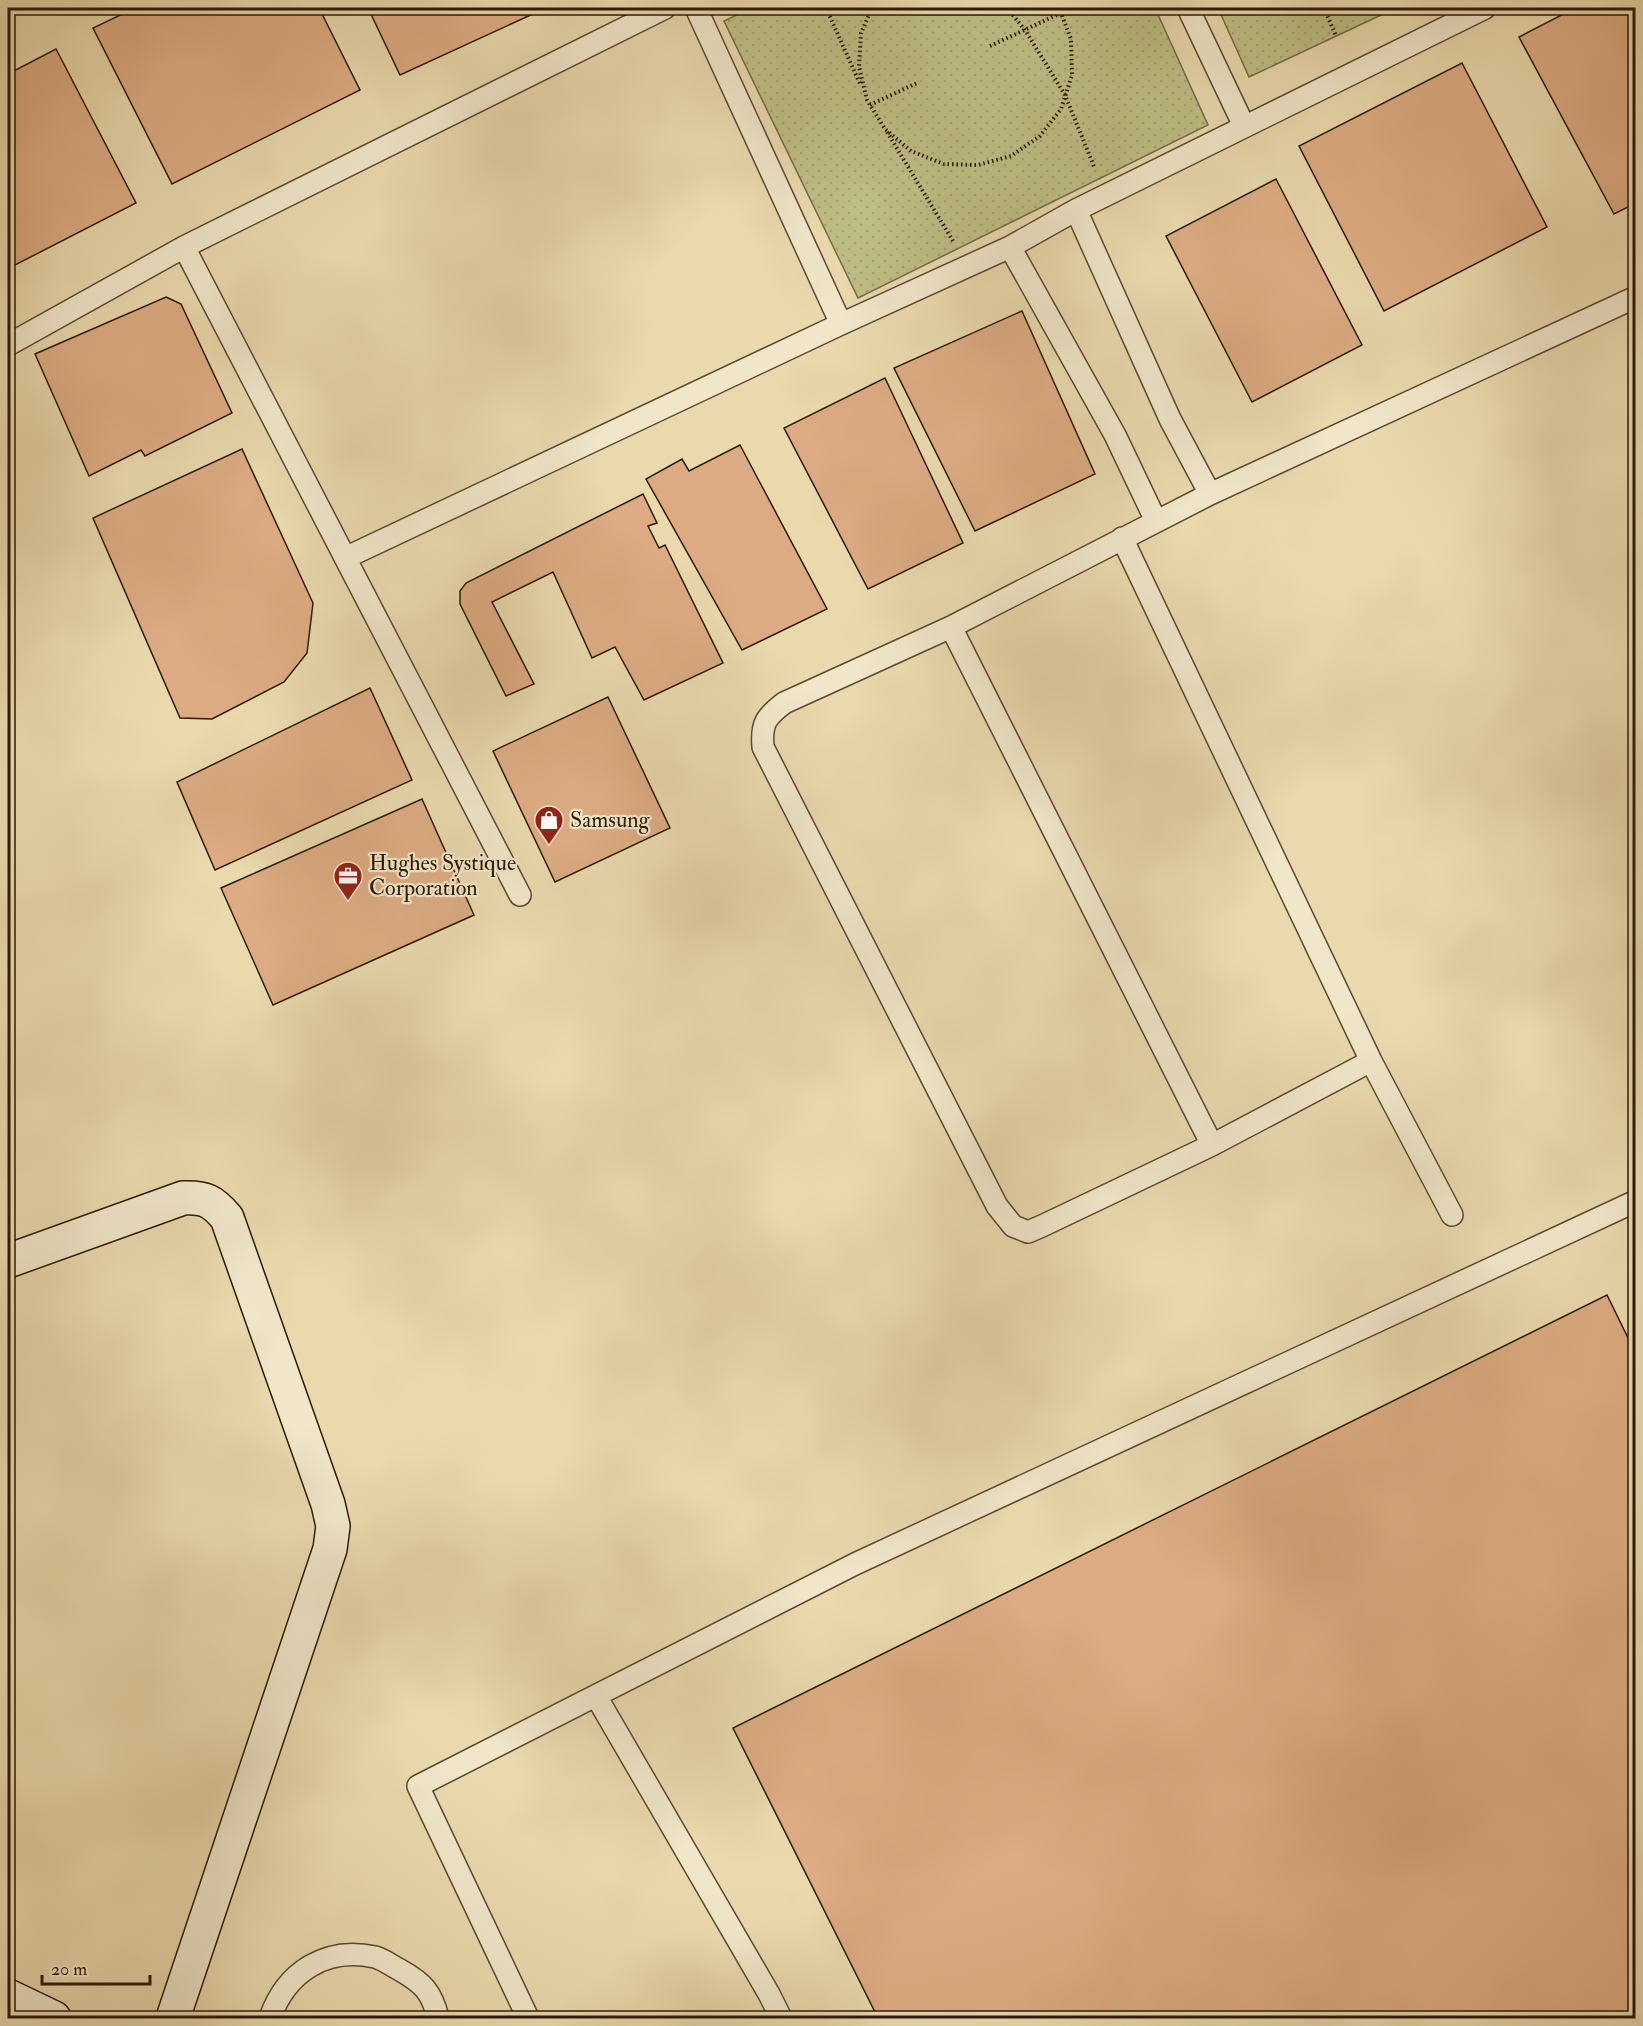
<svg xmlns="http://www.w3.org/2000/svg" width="1643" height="2026" viewBox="0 0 1643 2026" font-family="'IM FELL Double Pica',serif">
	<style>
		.park { fill: url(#park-dots); stroke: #746c47; stroke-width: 1.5 }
		.building { fill: #dcab83; stroke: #2b1a09; stroke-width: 1.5 }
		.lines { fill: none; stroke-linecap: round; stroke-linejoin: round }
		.lane-casing { stroke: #5a4a32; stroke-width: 24 }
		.secondary-casing { stroke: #2b1a09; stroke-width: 36 }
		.path { stroke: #2b1a09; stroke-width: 4; stroke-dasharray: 1.5 3; stroke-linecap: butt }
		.lane { stroke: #f1e6ca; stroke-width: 21 }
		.secondary { stroke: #f1e6ca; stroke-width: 33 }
		.labels { text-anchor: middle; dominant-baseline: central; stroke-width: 4.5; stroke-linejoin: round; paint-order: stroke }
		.poi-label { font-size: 22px; fill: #2b1a09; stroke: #f1e6ca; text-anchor: start }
	</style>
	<defs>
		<pattern id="park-dots" width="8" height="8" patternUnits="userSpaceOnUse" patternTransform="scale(1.5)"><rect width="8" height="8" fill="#bebd85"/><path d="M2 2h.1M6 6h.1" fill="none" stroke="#a3a272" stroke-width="1.8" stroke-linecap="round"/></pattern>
	</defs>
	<rect width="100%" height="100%" fill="#e9d9ad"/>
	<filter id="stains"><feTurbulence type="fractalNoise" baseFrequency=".00333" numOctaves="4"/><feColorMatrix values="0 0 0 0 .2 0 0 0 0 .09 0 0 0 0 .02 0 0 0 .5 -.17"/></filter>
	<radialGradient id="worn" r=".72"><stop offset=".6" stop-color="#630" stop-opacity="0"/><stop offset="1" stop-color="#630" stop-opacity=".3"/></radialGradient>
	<!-- park -->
	<path class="park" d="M751 8H1155L1208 125 858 298 724 21Z
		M1218 8H1396L1249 77Z"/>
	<!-- building -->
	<path class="building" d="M135 8H319L360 90 172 184 93 28Z
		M368 8H546L400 75Z
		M1575 8H1636V203L1614 214 1519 37Z
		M56 49 136 203 13 266 8 256V74Z
		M1462 63 1547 227 1384 311 1299 146Z
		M1276 179 1362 345 1252 402 1166 236Z
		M166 297 181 304 232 413 145 456 141 450 89 476 35 354Z
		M1022 311 1095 474 975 531 894 368Z
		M885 378 963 543 868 589 784 428Z
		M740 445 827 609 742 650 646 479 682 459 689 471Z
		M242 449 313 603 307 653 284 682 212 719 180 718 93 518Z
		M643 494 657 523 648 526 659 548 665 545 723 663 644 700 615 647 592 658 553 572 492 602 534 684 506 696 460 604V591L466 583Z
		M370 688 412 780 215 870 177 782Z
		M608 697 670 828 555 882 493 751Z
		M422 799 474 915 273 1005 221 888Z
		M1607 1295 1632 1346 1636 1344V2018H878L733 1728Z"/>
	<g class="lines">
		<!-- lane casing -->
		<g class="lane-casing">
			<path id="lane" d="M696 8 841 324
				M1188 8 1244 126
				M1076 210 1170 419 1210 494
				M184 247 520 895
				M1010 247 1115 435 1156 521
				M8 345 184 247 665 8
				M1122 538 1371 1061 1452 1215
				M345 558 841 324 1010 247 1076 210 1485 8
				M951 627 1212 1145
				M1371 1061 1212 1145 1042 1226 1028 1232 1013 1226 997 1206 763 747C761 723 766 717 784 703L951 627 1210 494 1636 297
				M596 1696 769 1994 781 2018
				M270 2018C286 1972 326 1946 375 1957 383 1959 392 1966 400 1970 423 1983 432 1992 438 2018
				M528 2018 418 1786 855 1564 1636 1201"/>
		</g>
		<!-- secondary casing -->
		<g class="secondary-casing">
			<path id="secondary" d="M8 1261 183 1198C205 1197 213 1201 227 1218L328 1504 333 1526 330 1549 173 2018
				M8 1996 54 2018"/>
		</g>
		<!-- path -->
		<path class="path" d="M826 8 861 86
			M872 8 861 33 859 67 867 100 885 129 911 151 944 164 978 165 1011 156 1040 136 1061 109 1072 75 1071 39 1059 8
			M1007 8 1025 30 1065 95 1095 169
			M1324 8 1336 36
			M990 46 1061 13
			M870 105 919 82
			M887 132 953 241"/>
		<!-- lane -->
		<use href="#lane" class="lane"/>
		<!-- secondary -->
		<use href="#secondary" class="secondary"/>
	</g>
	<!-- icons -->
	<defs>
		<g id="shop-pin" transform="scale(1.5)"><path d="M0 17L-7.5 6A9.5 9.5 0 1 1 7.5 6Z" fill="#8f2418" stroke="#f1e6ca"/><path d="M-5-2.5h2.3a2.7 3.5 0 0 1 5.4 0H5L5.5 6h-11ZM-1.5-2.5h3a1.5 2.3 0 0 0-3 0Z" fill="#fff"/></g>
		<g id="office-pin" transform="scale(1.5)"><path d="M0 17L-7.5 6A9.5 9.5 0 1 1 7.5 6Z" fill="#8f2418" stroke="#f1e6ca"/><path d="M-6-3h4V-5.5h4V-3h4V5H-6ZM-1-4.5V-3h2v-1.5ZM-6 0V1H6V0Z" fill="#fff"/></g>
	</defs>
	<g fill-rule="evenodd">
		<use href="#shop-pin" x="549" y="820"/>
		<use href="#office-pin" x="348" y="876"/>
	</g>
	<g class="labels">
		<!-- poi labels -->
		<g class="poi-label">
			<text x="570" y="820">Samsung</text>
			<text x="369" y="863">Hughes Systique<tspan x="369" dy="25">Corporation</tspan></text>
		</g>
	</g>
	<!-- margin -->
	<rect width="1643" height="2026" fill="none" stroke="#e9d9ad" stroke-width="30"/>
	<rect x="9" y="9" width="1625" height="2008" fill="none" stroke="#2b1a09" stroke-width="3"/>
	<rect x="15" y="15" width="1613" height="1996" fill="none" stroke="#2b1a09" stroke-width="1.5"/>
	<!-- scale -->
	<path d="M42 1975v9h108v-9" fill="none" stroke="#2b1a09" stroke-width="3"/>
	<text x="51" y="1975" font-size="18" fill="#2b1a09" stroke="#f1e6ca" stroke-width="4.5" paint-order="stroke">20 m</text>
	<rect width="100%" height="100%" filter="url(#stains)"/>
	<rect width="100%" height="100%" fill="url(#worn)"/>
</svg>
